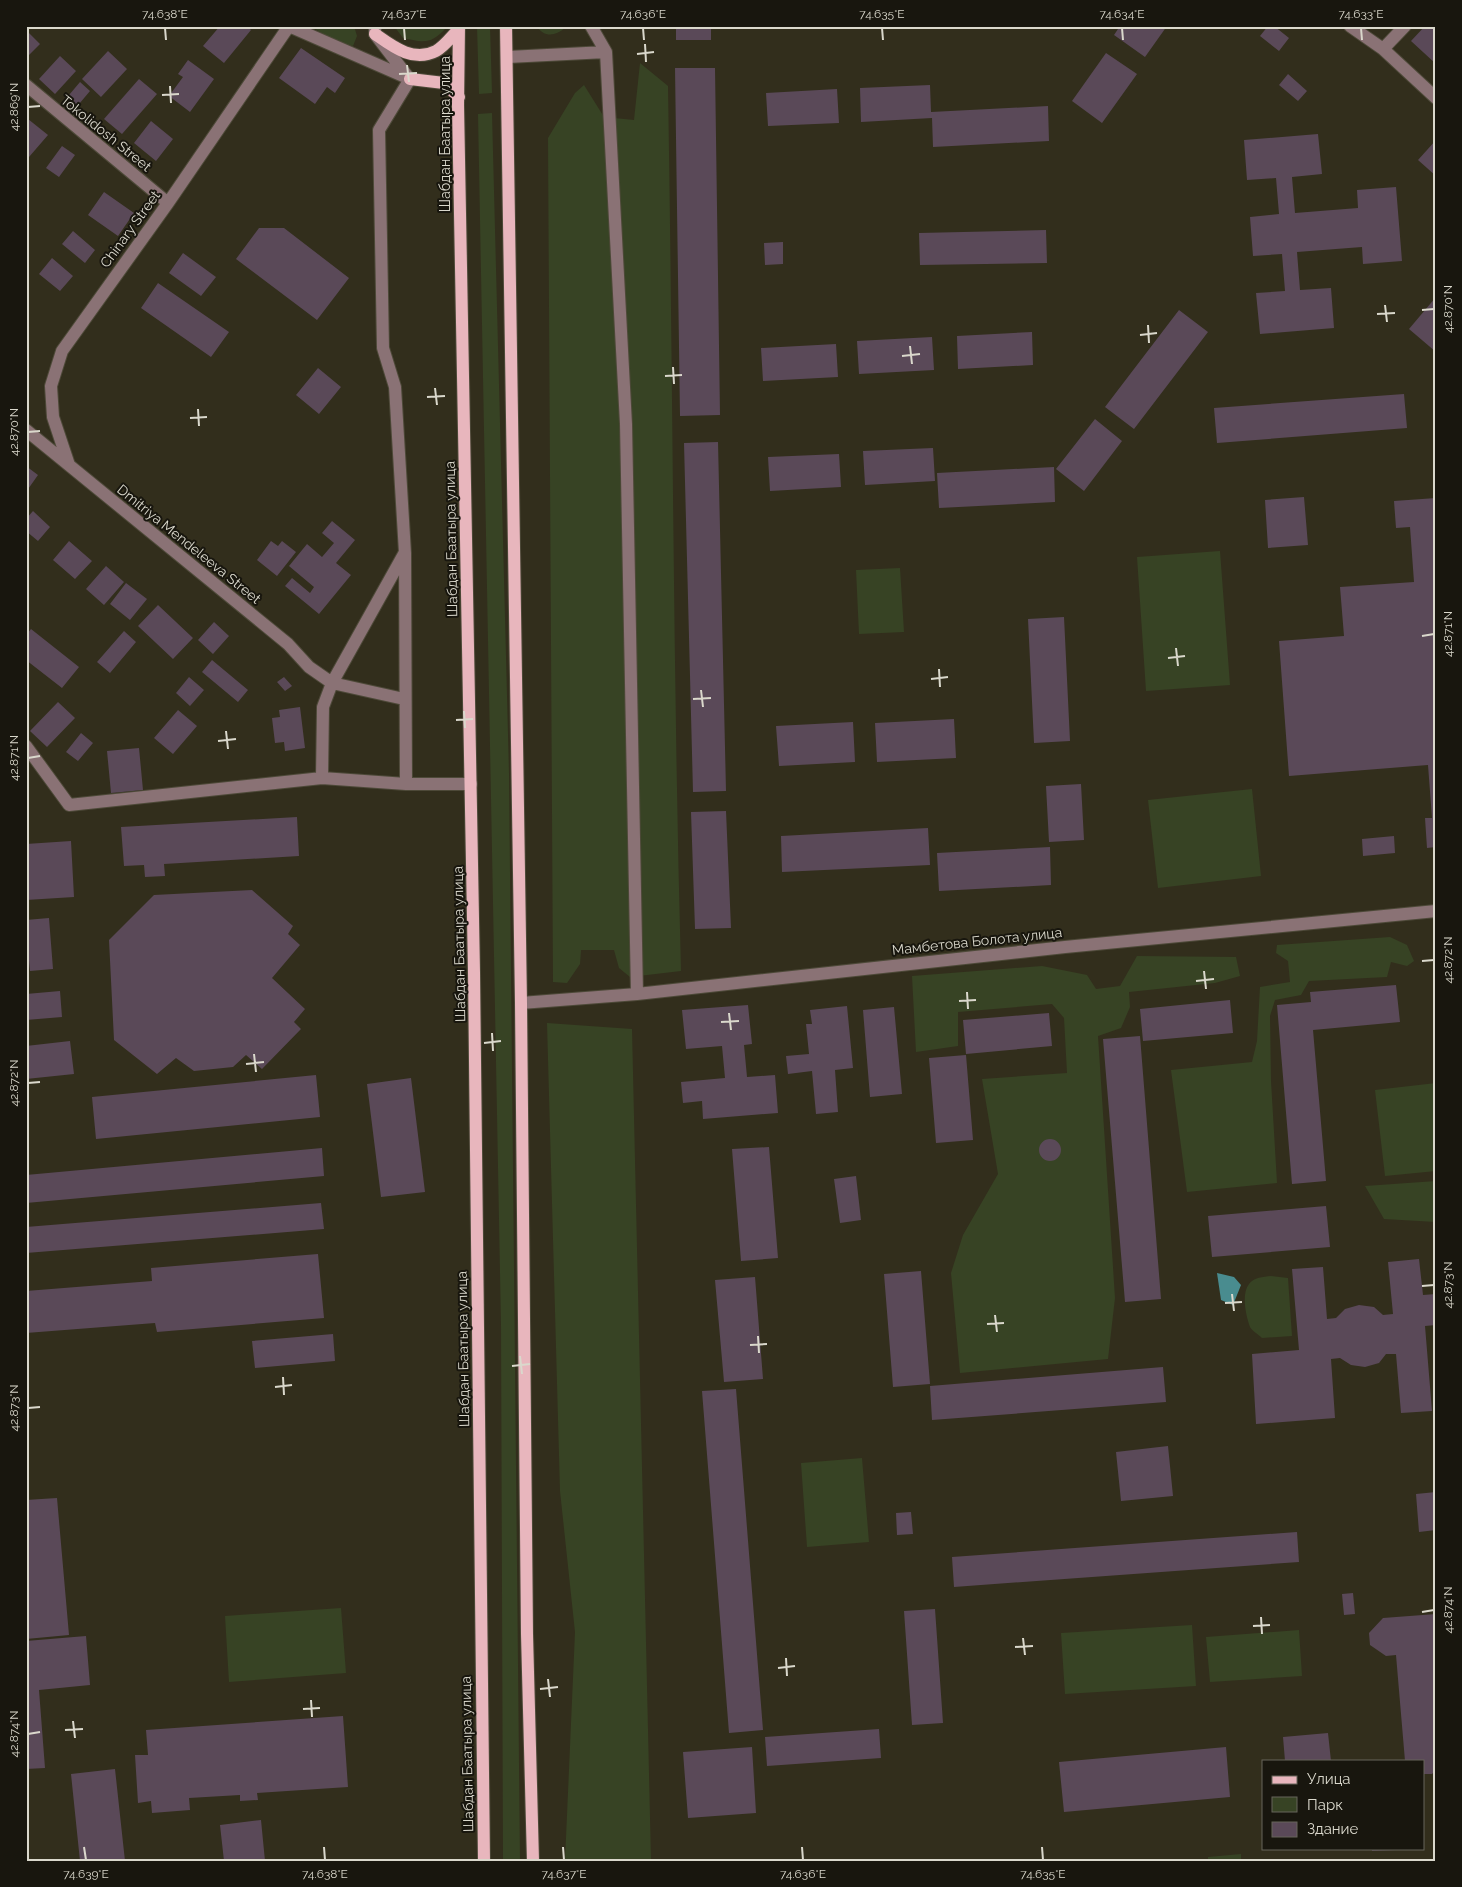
<svg xmlns="http://www.w3.org/2000/svg" width="1462" height="1887" viewBox="0 0 1462 1887" font-family="Raleway,sans-serif">
	<style>
		.green { fill: #374324 }
		.water { fill: #498c8f }
		.building { fill: #5a4958 }
		.lines { fill: none; stroke-linecap: round; stroke-linejoin: round }
		.minor-casing { stroke: #4d4938; stroke-width: 14 }
		.major-casing { stroke: #4d4938; stroke-width: 14 }
		.minor { stroke: #8a7275; stroke-width: 12 }
		.major { stroke: #e8b6bd; stroke-width: 12 }
		.ticks { fill: none; stroke: #dad8cc; stroke-width: 2 }
		.labels { text-anchor: middle; dominant-baseline: central; stroke-width: 4; stroke-linejoin: round; paint-order: stroke }
		.street-label { font-size: 14px; fill: #dad8cc; stroke: #18160e }
		.neatline { fill: none; stroke: #dad8cc; stroke-width: 2 }
		.ticks-label { font-size: 12px; text-anchor: middle; fill: #dad8cc }
	</style>
	<rect width="100%" height="100%" fill="#322e1c"/>
	<!-- green -->
	<path class="green" d="M311 26H354L357 36 353 46 337 43Z
		M394 26H446V28C431 44 425 43 403 38Z
		M477 26H490L492 93 479 94Z
		M536 26H565V28C555 36 545 38 536 26Z
		M640 63 668 86C673 381 673 676 681 971L630 977 619 968 614 950H581L580 964 567 983 553 982 548 138 575 93 584 85 604 117 634 120Z
		M492 113 509 773 520 1861H503L501 1325 478 114Z
		M1220 551 1230 685 1146 691 1137 557Z
		M900 568 904 632 859 634 856 570Z
		M1252 789 1261 876 1158 888 1148 800Z
		M1390 937 1407 945 1414 961 1407 966 1391 962 1387 977 1309 981 1301 995 1275 1000 1270 1016 1271 1081 1277 1183 1187 1192 1171 1070 1252 1062 1257 1041 1260 987 1290 982 1288 961 1276 953 1277 945Z
		M1137 956 1236 957 1240 976 1215 983 1129 992 1130 1007 1121 1028 1098 1036 1115 1298 1108 1359 960 1373 951 1273 963 1235 998 1174 982 1079 1067 1073 1064 1018 1052 1004 958 1012V1046L916 1052 912 976 1042 966 1087 975 1096 989 1120 986Z
		M547 1023 632 1029 651 1861H565L575 1632 560 1491Z
		M1436 1083V1171L1385 1176 1375 1090Z
		M1436 1181V1222L1384 1219 1365 1186Z
		M1271 1276 1288 1278 1292 1336 1262 1338C1258 1334 1252 1331 1250 1327 1246 1316 1241 1294 1249 1284 1254 1277 1263 1277 1271 1276Z
		M862 1458 869 1542 807 1547 801 1463Z
		M341 1608 346 1673 229 1682 225 1616Z
		M1192 1625 1196 1686 1065 1694 1061 1633Z
		M1299 1630 1302 1676 1210 1682 1206 1637Z
		M1241 1854V1861H1208V1857Z"/>
	<!-- water -->
	<path class="water" d="M1217 1273 1234 1277 1241 1285 1233 1305 1221 1300Z"/>
	<!-- building -->
	<path class="building" d="M220 26H246L251 30 224 63 203 46Z
		M676 26H711V40H676Z
		M1120 26H1167L1145 57 1114 35Z
		M1268 26H1274L1289 38 1279 51 1260 36Z
		M1425 26H1436V64L1411 41Z
		M26 30 40 44 26 58Z
		M301 48 345 78 335 93 327 87 315 104 279 78Z
		M108 51 127 69 101 97 82 79Z
		M1106 53 1137 74 1102 123 1072 101Z
		M60 56 76 71 55 94 39 79Z
		M188 60 214 79 190 112 169 96 183 77 178 74Z
		M675 68H715L720 415 680 416Z
		M1288 74 1307 91 1298 101 1279 85Z
		M139 79 157 94 122 134 104 119Z
		M80 82 90 91 74 110 64 101Z
		M930 85 931 112 1048 106 1049 141 933 147 932 118 861 122 860 88Z
		M837 89 839 123 768 126 766 93Z
		M28 119 48 135 29 157 26 155V121Z
		M151 121 173 139 156 161 134 143Z
		M1318 134 1322 174 1292 177 1295 213 1358 208 1357 190 1396 187 1402 261 1363 264 1362 247 1297 252 1300 290 1331 288 1334 328 1260 334 1256 293 1285 291 1282 254 1253 256 1250 217 1279 214 1276 178 1247 180 1244 140Z
		M1436 140V176L1418 160Z
		M62 146 75 155 59 177 46 168Z
		M104 192 134 213 118 236 88 215Z
		M259 228H284L349 278 317 320 236 259Z
		M1046 230 1047 263 920 265 919 233Z
		M73 231 95 250 85 263 62 244Z
		M783 242V264L765 265 764 243Z
		M183 253 216 277 201 296 169 273Z
		M52 258 73 276 60 291 39 274Z
		M158 283 229 332 211 357 141 308Z
		M1436 297V352L1409 329Z
		M1179 310 1208 332 1134 429 1105 407Z
		M1032 332 1033 365 958 369 957 336Z
		M932 337 934 370 859 374 857 341Z
		M836 344 838 377 763 381 761 348Z
		M318 368 341 387 319 414 296 395Z
		M1404 394 1407 428 1217 443 1214 408Z
		M1095 419 1122 441 1084 491 1056 469Z
		M718 442 726 791 693 792 684 443Z
		M933 448 935 481 865 485 863 451Z
		M839 454 841 487 770 491 768 457Z
		M26 466 38 475 26 492Z
		M1054 467 1055 502 939 508 937 473Z
		M1304 497 1308 545 1268 548 1265 500Z
		M1436 498V847L1427 848 1425 818H1432L1428 765 1289 776 1279 641 1344 636 1340 587 1414 582 1410 527 1396 528 1394 501Z
		M33 511 50 527 38 541 26 531V519Z
		M332 521 355 540 336 563 351 575 319 614 285 586 292 578 310 593 314 587 289 566 307 544 322 557 334 543 322 533Z
		M69 541 92 561 75 579 53 560Z
		M271 541 278 546 282 541 296 552 277 576 257 560Z
		M106 566 124 582 104 605 86 589Z
		M126 583 147 599 130 620 110 604Z
		M158 605 193 638 173 659 138 626Z
		M1064 617 1070 741 1034 743 1028 619Z
		M214 622 229 636 213 654 198 640Z
		M31 629 79 667 62 688 26 660V635Z
		M124 631 136 642 110 673 97 662Z
		M212 660 248 690 238 702 202 672Z
		M189 677 204 690 190 706 176 693Z
		M284 677 292 686 285 691 277 682Z
		M58 702 75 718 47 747 30 731Z
		M300 707 305 748 285 751 284 742 275 743 272 718 280 717 279 710Z
		M178 710 197 726 173 754 154 738Z
		M954 719 956 758 877 762 875 723Z
		M853 722 855 762 779 766 776 726Z
		M81 733 93 743 78 761 66 752Z
		M139 748 143 790 111 793 107 751Z
		M1081 784 1084 840 1049 842 1046 786Z
		M726 811 731 928 695 929 691 812Z
		M297 817 299 856 164 864 165 876 145 877 144 865 124 866 121 827Z
		M928 828 930 865 782 872 781 836Z
		M1394 836 1395 853 1363 856 1362 839Z
		M71 841 74 897 26 900V844Z
		M1050 847 1051 885 939 891 937 853Z
		M252 890 293 926 288 934 300 945 272 978 305 1009 294 1022 301 1029 262 1069 246 1055 233 1067 194 1071 176 1058 157 1074 114 1040 109 940 154 895Z
		M49 918 53 969 30 971 29 961H26V920Z
		M1396 985 1400 1022 1313 1030 1326 1181 1292 1184 1277 1005 1311 1002 1310 992Z
		M60 991 62 1017 26 1020V994Z
		M1230 1000 1233 1033 1143 1041 1140 1009Z
		M748 1005 752 1044 744 1045 747 1077 775 1075 778 1113 703 1119 702 1101 683 1103 681 1082 725 1078 722 1046 686 1049 682 1010Z
		M847 1006 853 1068 835 1070 838 1112 816 1114 812 1071 788 1074 786 1056 809 1054 806 1024H812L810 1010Z
		M894 1007 902 1094 870 1097 863 1010Z
		M1049 1013 1052 1046 966 1054 963 1020Z
		M1140 1036 1161 1299 1125 1302 1103 1039Z
		M70 1041 74 1074 26 1079V1046Z
		M966 1055 973 1140 936 1143 929 1058Z
		M316 1075 320 1117 96 1139 92 1097Z
		M411 1078 425 1192 381 1197 367 1084Z
		M1039 1150a11 11 0 1 1 22 0a11 11 0 1 1-22 0Z
		M769 1147 778 1258 741 1261 732 1149Z
		M322 1148 324 1176 26 1203V1175Z
		M856 1176 861 1220 840 1223 834 1179Z
		M321 1203 324 1229 26 1253V1227Z
		M1326 1206 1330 1247 1212 1257 1208 1216Z
		M318 1254 324 1318 157 1332 155 1323 26 1333V1291L152 1281 151 1268Z
		M1419 1259 1423 1295 1436 1294V1325L1425 1326 1432 1411 1401 1413 1396 1354H1386L1379 1363 1365 1367 1351 1365 1340 1358 1331 1359 1335 1418 1256 1424 1252 1354 1299 1350 1292 1269 1323 1267 1327 1319 1336 1318 1345 1309 1359 1305 1374 1307 1383 1315 1393 1314 1388 1262Z
		M921 1271 930 1384 893 1387 884 1274Z
		M755 1277 763 1379 724 1382 715 1280Z
		M333 1334 335 1361 255 1368 252 1341Z
		M1163 1367 1166 1402 932 1420 930 1386Z
		M736 1389 763 1730 729 1733 702 1391Z
		M1168 1446 1173 1496 1121 1501 1116 1452Z
		M1436 1492V1530L1419 1532 1416 1494Z
		M57 1498 69 1635 26 1639V1500Z
		M911 1512 913 1534 897 1535 896 1513Z
		M1297 1532 1299 1562 954 1587 952 1557Z
		M1353 1593 1355 1614 1344 1615 1342 1594Z
		M935 1609 943 1723 912 1725 904 1611Z
		M1436 1614V1770L1432 1774H1423V1761H1405L1396 1655 1386 1656 1370 1645 1369 1633 1383 1618Z
		M86 1636 90 1685 39 1690 45 1768 26 1769V1641Z
		M343 1716 348 1787 257 1793 258 1800 240 1801V1795L189 1798 190 1810 152 1813 151 1801 138 1803 135 1755H148L146 1730Z
		M879 1729 881 1758 767 1766 765 1737Z
		M1328 1733 1331 1761H1285L1283 1737Z
		M752 1747 756 1813 688 1818 683 1752Z
		M1226 1747 1230 1797 1064 1812 1059 1762Z
		M115 1769 125 1861H80L71 1774Z
		M261 1820 265 1861H224L220 1825Z
		M1372 1848H1396V1850L1372 1851Z"/>
	<g class="lines">
		<!-- minor casing -->
		<g class="minor-casing">
			<path id="minor" d="M289 26 410 79
				M375 26V34L408 77
				M591 26 606 52 626 424 637 994
				M1350 26 1383 49 1436 98
				M1383 49 1405 26
				M507 57 606 52
				M26 85 168 203
				M26 430 288 644 309 667 332 683 404 699
				M69 465 53 417 51 386 62 351 168 203 289 26
				M26 746 69 805 322 778 406 784H471
				M322 778 323 707 332 683 404 554
				M406 784 405 553 395 387 383 348 379 130 410 79
				M521 1003 637 994 1065 947 1436 911"/>
		</g>
		<!-- major casing -->
		<g class="major-casing">
			<path id="major" d="M459 26 458 105 474 972 484 1861
				M506 26 521 1003 527 1634 533 1861
				M375 34C392 46 413 63 436 51 444 47 452 36 459 29
				M410 79 444 83 459 97"/>
		</g>
		<!-- minor -->
		<use href="#minor" class="minor"/>
		<!-- major -->
		<use href="#major" class="major"/>
	</g>
	<!-- ticks -->
	<path class="ticks" d="M165 28 166 40M404 28 405 40M643 28 644 40M882 28 883 40M1122 28 1123 40M1361 28 1362 40M645 44 646 62M637 54 654 52M407 65 409 82M399 74 417 73M170 86 171 103M162 95 179 94M28 107 40 106M1385 305 1387 322M1422 310 1434 309M1377 314 1395 313M1148 325 1149 343M1140 335 1157 333M910 346 912 364M902 356 920 354M673 367 674 384M665 376 682 375M435 388 437 405M427 397 445 396M198 409 199 426M190 418 207 417M28 432 40 431M1422 636 1434 634M1176 648 1178 666M1168 658 1185 656M939 669 940 687M931 679 948 677M701 690 703 707M693 699 711 698M464 711 465 728M456 720 473 719M226 731 228 749M218 741 236 739M28 758 40 756M1422 961 1434 960M1204 971 1206 989M1196 981 1214 979M967 992 968 1009M959 1001 976 1000M729 1013 731 1030M721 1022 739 1021M492 1033 493 1051M484 1043 501 1041M254 1054 256 1072M246 1064 264 1062M28 1083 40 1082M1422 1286 1434 1285M1232 1294 1234 1311M1225 1303 1242 1302M995 1315 997 1332M987 1324 1004 1323M758 1336 759 1353M750 1345 767 1344M520 1356 522 1374M512 1366 530 1364M283 1377 284 1395M275 1387 292 1385M28 1408 40 1407M1422 1612 1434 1610M1261 1617 1262 1634M1253 1626 1270 1625M1023 1638 1025 1655M1015 1647 1033 1646M786 1658 787 1676M778 1668 795 1666M548 1679 550 1697M540 1689 558 1687M311 1700 312 1717M303 1709 320 1708M73 1721 75 1738M65 1730 83 1729M28 1734 40 1732M84 1847 86 1860M324 1847 325 1860M563 1847 564 1860M802 1847 803 1860M1042 1847 1043 1860"/>
	<g class="labels">
		<!-- street labels -->
		<g class="street-label">
			<text transform="translate(106 133) rotate(39)">Tokolidosh Street</text>
			<text transform="translate(445 134) rotate(-90)">Шабдан Баатыра улица</text>
			<text transform="translate(130 229) rotate(-54)">Chinary Street</text>
			<text transform="translate(451 539) rotate(-91)">Шабдан Баатыра улица</text>
			<text transform="translate(189 544) rotate(39)">Dmitriya Mendeleeva Street</text>
			<text transform="translate(977 941) rotate(-6)">Мамбетова Болота улица</text>
			<text transform="translate(459 944) rotate(-91)">Шабдан Баатыра улица</text>
			<text transform="translate(463 1349) rotate(-91)">Шабдан Баатыра улица</text>
			<text transform="translate(467 1754) rotate(-91)">Шабдан Баатыра улица</text>
		</g>
	</g>
	<!-- border -->
	<rect width="1462" height="1887" fill="none" stroke="#18160e" stroke-width="55"/>
	<!-- legend -->
	<rect x="1262" y="1760" width="162" height="90" fill="#18160e" stroke="#66645a"/>
	<rect x="1272" y="1776" width="25" height="8" fill="#e8b6bd" stroke="#66645a"/>
	<text x="1307" y="1784" font-size="15" fill="#dad8cc">Улица</text>
	<rect x="1272" y="1797" width="25" height="15" fill="#374324" stroke="#66645a"/>
	<text x="1307" y="1810" font-size="15" fill="#dad8cc">Парк</text>
	<rect x="1272" y="1822" width="25" height="15" fill="#5a4958" stroke="#66645a"/>
	<text x="1307" y="1834" font-size="15" fill="#dad8cc">Здание</text>
	<rect x="28" y="28" width="1406" height="1832" class="neatline"/>
	<g class="ticks-label">
		<text x="165" y="18">74.638°E</text>
		<text x="404" y="18">74.637°E</text>
		<text x="643" y="18">74.636°E</text>
		<text x="882" y="18">74.635°E</text>
		<text x="1122" y="18">74.634°E</text>
		<text x="1361" y="18">74.633°E</text>
		<text transform="translate(14 107) rotate(-90)" y="4">42.869°N</text>
		<text transform="translate(1448 309) rotate(-90)" y="4">42.870°N</text>
		<text transform="translate(14 432) rotate(-90)" y="4">42.870°N</text>
		<text transform="translate(1448 634) rotate(-90)" y="4">42.871°N</text>
		<text transform="translate(14 758) rotate(-90)" y="4">42.871°N</text>
		<text transform="translate(1448 960) rotate(-90)" y="4">42.872°N</text>
		<text transform="translate(14 1083) rotate(-90)" y="4">42.872°N</text>
		<text transform="translate(1448 1285) rotate(-90)" y="4">42.873°N</text>
		<text transform="translate(14 1408) rotate(-90)" y="4">42.873°N</text>
		<text transform="translate(1448 1610) rotate(-90)" y="4">42.874°N</text>
		<text transform="translate(14 1734) rotate(-90)" y="4">42.874°N</text>
		<text x="86" y="1878">74.639°E</text>
		<text x="325" y="1878">74.638°E</text>
		<text x="564" y="1878">74.637°E</text>
		<text x="803" y="1878">74.636°E</text>
		<text x="1043" y="1878">74.635°E</text>
	</g>
</svg>
